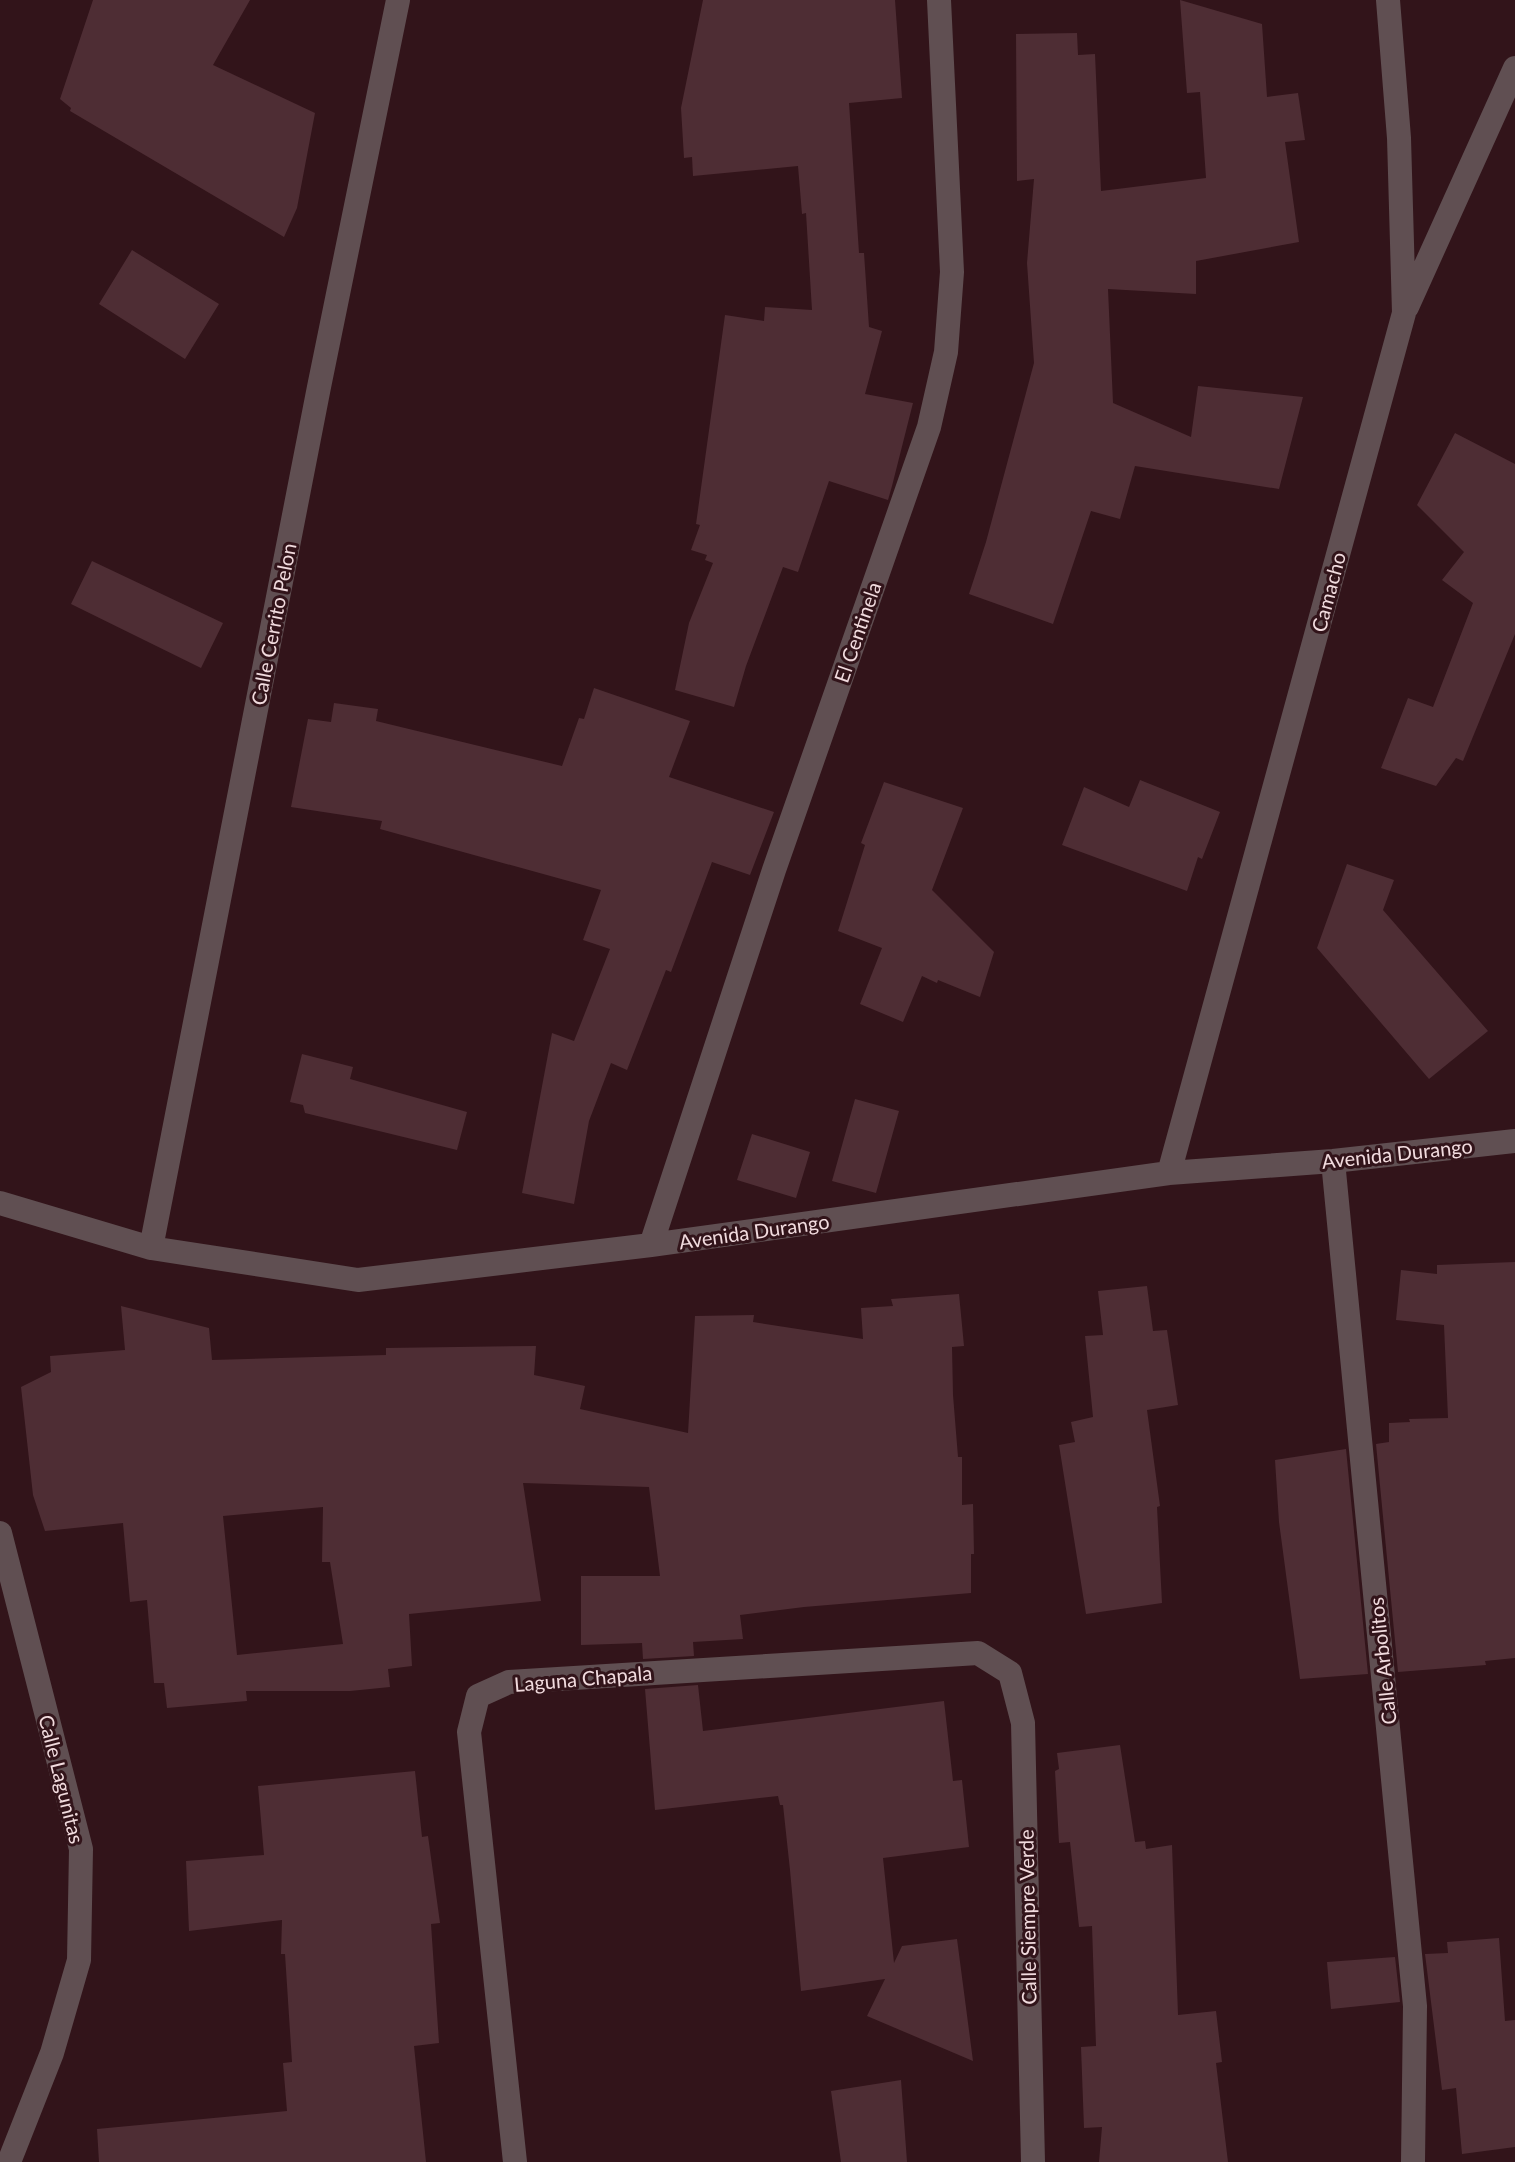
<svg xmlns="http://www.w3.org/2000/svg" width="1515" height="2162" viewBox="0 0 1515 2162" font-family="Lato,sans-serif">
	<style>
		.building { fill: #4e2d34; fill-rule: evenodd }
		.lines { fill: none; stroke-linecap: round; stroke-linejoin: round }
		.street { stroke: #604f52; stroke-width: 24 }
		.labels { text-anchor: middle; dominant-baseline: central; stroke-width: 6; stroke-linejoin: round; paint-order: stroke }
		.street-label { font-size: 20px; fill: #f1dbde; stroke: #32141a }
	</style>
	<rect width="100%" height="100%" fill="#32141a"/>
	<!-- building -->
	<path class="building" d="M93 0H250L213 65 315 113 297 208 284 237 70 111 71 108 60 99Z
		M703 0H895L902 98 849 103 859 253H864L869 327 882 331 865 394 913 403 892 486 888 500 829 481 798 572 783 567 746 666 734 707 675 690 689 623 713 563 705 560 707 555 691 550 700 525 696 524 725 315 764 321 765 307 812 310 806 213 802 214 798 166 693 176 692 157 684 158 681 108Z
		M1180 0 1262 24 1267 97 1298 93 1305 140 1285 142 1299 242 1196 261V294L1108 289 1113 403 1191 437 1198 386 1303 397 1279 489 1135 466 1120 519 1091 511 1053 624 969 594 986 542 1034 363 1027 263 1034 179 1017 181 1016 34 1077 33 1078 55 1095 54 1101 191 1206 178 1200 92 1187 93Z
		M132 250 219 304 185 359 99 304Z
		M1455 433 1515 464V634L1463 761 1456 758 1436 786 1381 768 1408 698 1433 707 1473 603 1442 580 1464 552 1417 505Z
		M92 561 223 623 201 668 71 604Z
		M594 688 690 721 669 777 774 812 750 875 712 862 671 972 666 970 627 1070 611 1063 589 1121 574 1204 522 1193 552 1033 574 1041 610 949 583 940 601 890 380 829 382 821 291 807 308 719 331 722 334 703 378 709 376 721 562 766 579 718 584 719Z
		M1140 780 1220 812 1202 859 1198 857 1187 891 1062 845 1084 787 1129 807Z
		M884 782 963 808 932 890 994 952 980 997 938 980 937 983 922 976 903 1022 860 1004 882 948 838 931 865 845 861 843Z
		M1347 864 1394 880 1383 910 1488 1031 1429 1079 1317 948Z
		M302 1054 353 1067 350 1079 467 1112 457 1150 305 1113 303 1105 290 1102Z
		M855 1099 899 1111 876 1193 832 1181Z
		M752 1134 810 1152 796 1198 737 1180Z
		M1515 1262V1658L1485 1661 1486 1665 1398 1672 1376 1444 1389 1442V1423L1410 1422 1409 1419 1448 1418 1444 1325 1396 1320 1401 1270 1437 1274V1265Z
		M1147 1286 1153 1331 1167 1330 1178 1405 1147 1410 1160 1506 1157 1507 1162 1603 1086 1614 1059 1445 1075 1442 1071 1422 1093 1417 1085 1336 1103 1335 1098 1291Z
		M959 1294 964 1346 952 1347 953 1395 958 1457H962V1505L973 1504 974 1554H971V1593L804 1607 740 1615 743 1639 693 1642 694 1656 643 1659 642 1643 581 1645V1576H660L649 1487 523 1483 541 1601 409 1614 412 1666 388 1669 390 1687 350 1691H246L247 1701 167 1708 164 1683H154L147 1600 130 1602 123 1523 45 1531 33 1495 21 1387 51 1372 50 1356 125 1350 121 1306 209 1328 212 1360 386 1355V1348L536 1346 534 1375 585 1386 580 1409 688 1433 695 1316 754 1315 753 1322 863 1339 861 1308 893 1306 891 1299ZM323 1507 322 1562H330L343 1644 237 1655 223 1516Z
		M1346 1449 1368 1674 1300 1679 1279 1522 1275 1460Z
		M698 1685 703 1731 944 1701 953 1781 962 1780 969 1847 883 1858 894 1963 902 1946 957 1939 973 2061 867 2016 885 1979 801 1991 790 1870 783 1805H780L778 1796 655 1810 645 1689Z
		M1120 1745 1135 1842 1145 1841 1146 1849 1172 1845 1178 2015 1216 2011 1222 2062 1216 2063 1228 2162H1099L1102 2127 1084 2128 1081 2047 1096 2046 1092 1926 1079 1927 1070 1842 1059 1843 1055 1771 1059 1769 1057 1753Z
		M415 1771 422 1837 428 1836 440 1923 431 1924 439 2043 414 2046 426 2162H99L97 2129 287 2111 283 2063 292 2062 285 1954H281L282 1920 189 1931 186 1861 264 1855 258 1786Z
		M1499 1938 1505 2021 1515 2020V2147L1462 2154 1456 2088 1442 2090 1425 1954 1448 1953 1447 1942Z
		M1395 1957 1400 2002 1331 2009 1327 1962Z
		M901 2080 907 2162H841L831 2091Z"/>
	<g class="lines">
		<!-- street -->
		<path class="street" d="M1407 307 1515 68
			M1333 1161 1415 2006 1413 2162
			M1169 1173 1404 313 1399 138 1388 0
			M0 1203 151 1248 358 1280 651 1245 1169 1173 1333 1161 1515 1141
			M651 1245 774 870 929 427 946 352 952 272 939 0
			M151 1248 319 387 398 0
			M0 1533 81 1849 79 1960 52 2053 9 2162
			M515 2162 469 1732 478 1696 509 1682 978 1653 1010 1673 1023 1723 1033 2162"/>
	</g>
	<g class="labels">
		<!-- street labels -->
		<g class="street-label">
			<text transform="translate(1328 592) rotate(-75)">Camacho</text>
			<text transform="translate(273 624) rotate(-79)">Calle Cerrito Pelon</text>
			<text transform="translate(857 632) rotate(-71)">El Centinela</text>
			<text transform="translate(1397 1153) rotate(-6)">Avenida Durango</text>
			<text transform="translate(754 1231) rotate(-8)">Avenida Durango</text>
			<text transform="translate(1382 1661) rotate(-96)">Calle Arbolitos</text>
			<text transform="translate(583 1678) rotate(-5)">Laguna Chapala</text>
			<text transform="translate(62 1779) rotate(76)">Calle Lagunitas</text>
			<text transform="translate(1027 1917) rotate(-91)">Calle Siempre Verde</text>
		</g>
	</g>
</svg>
